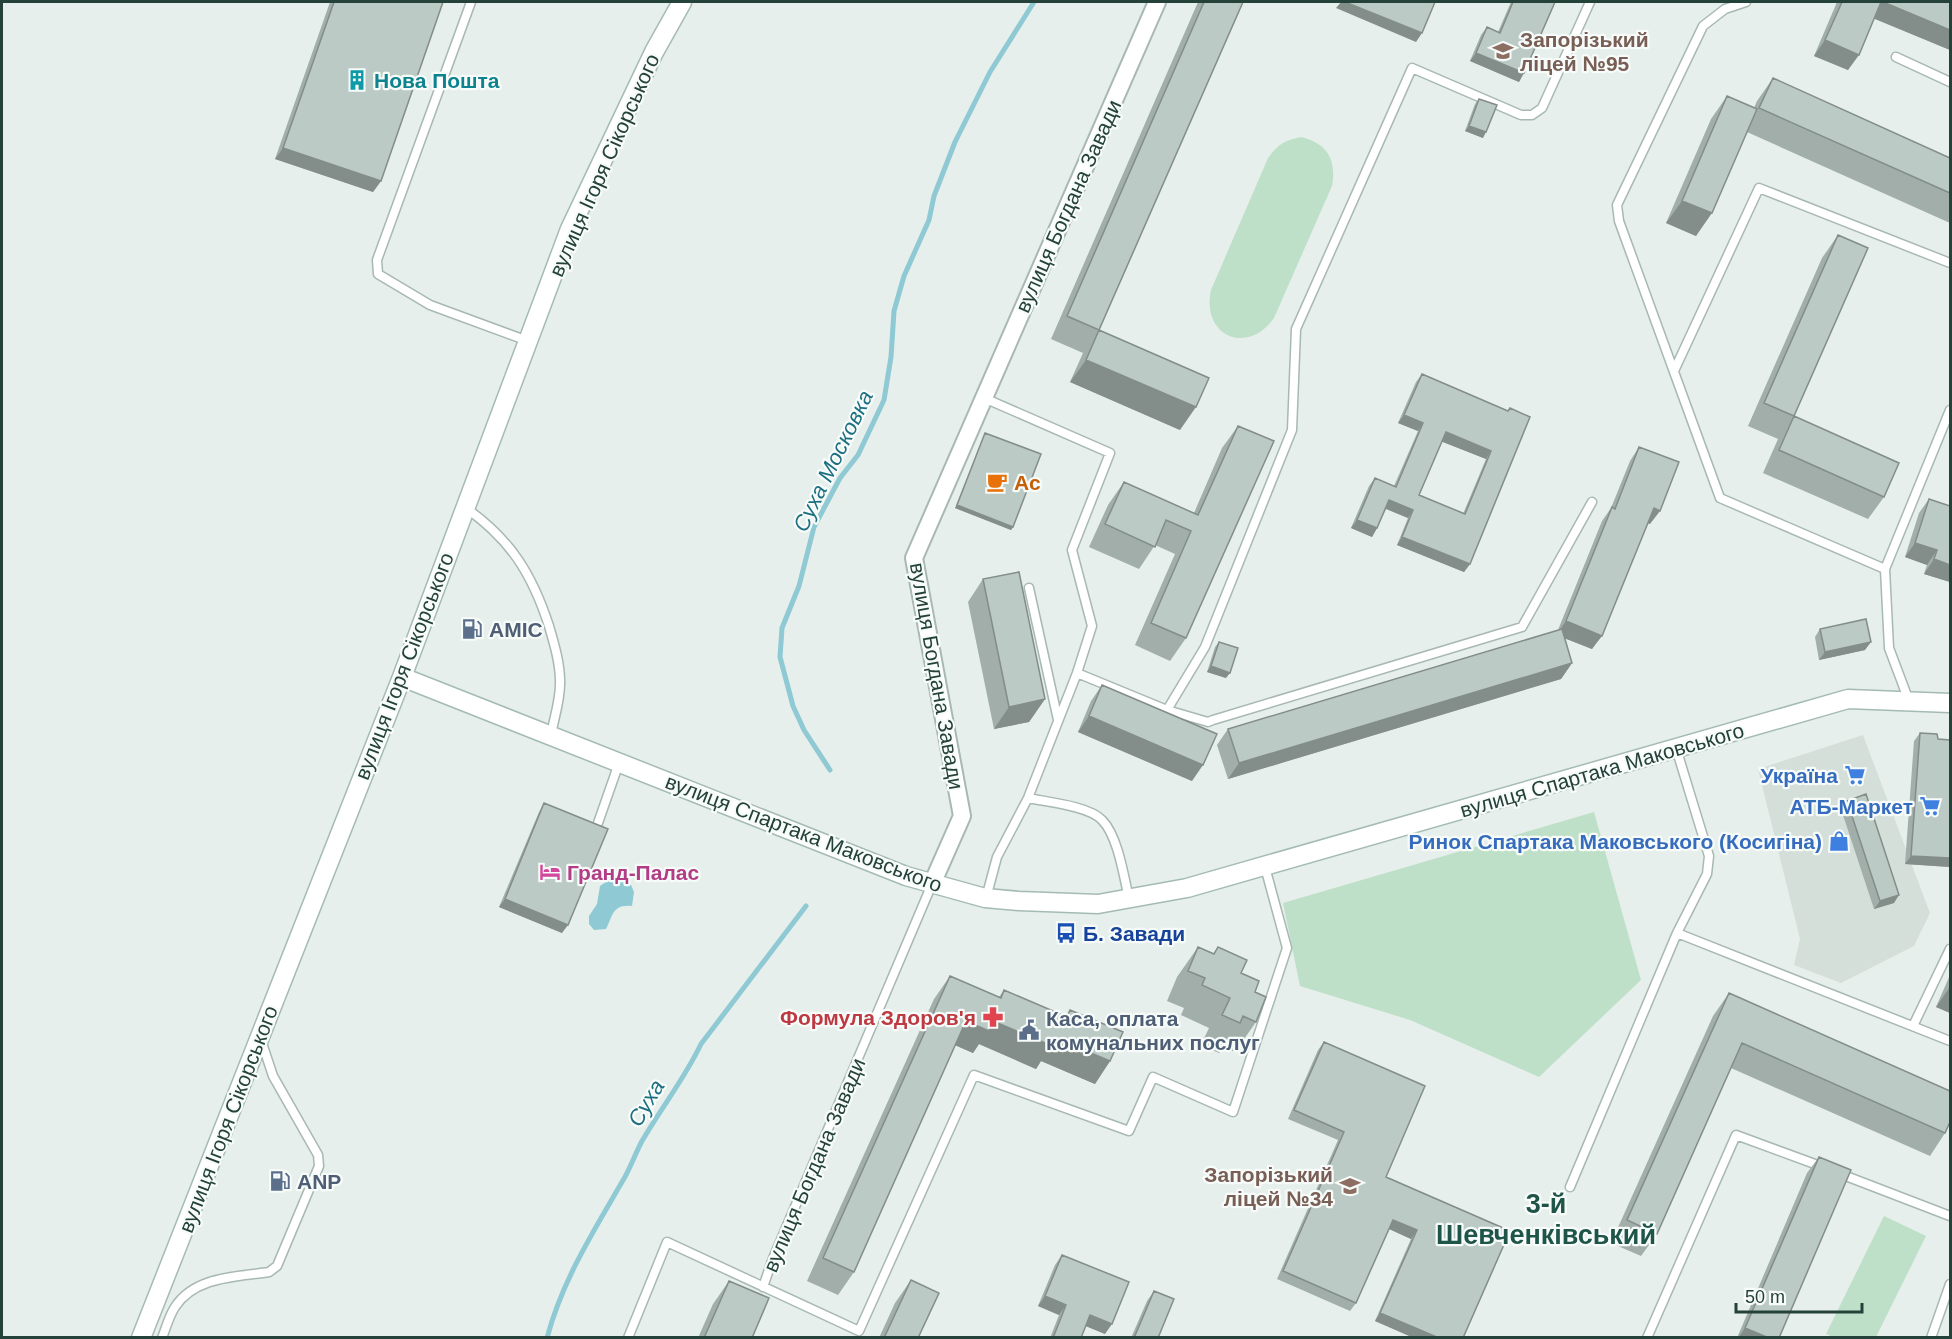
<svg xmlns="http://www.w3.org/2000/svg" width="1952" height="1339" viewBox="0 0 1952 1339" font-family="Arial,sans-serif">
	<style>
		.built { fill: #d4dfda }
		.green { fill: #bfe0c8 }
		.water { fill: #8ec9d4 }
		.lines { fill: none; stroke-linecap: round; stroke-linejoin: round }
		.stream { stroke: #8ec9d4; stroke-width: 5 }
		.lane-casing { stroke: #a8b8b2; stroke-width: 11 }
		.street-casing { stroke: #a8b8b2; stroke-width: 20 }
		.secondary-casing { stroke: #a4bbb3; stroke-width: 21 }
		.lane { stroke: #fff; stroke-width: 8 }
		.street { stroke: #fff; stroke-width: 16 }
		.secondary { stroke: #fff; stroke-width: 18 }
		.wall { fill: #a1aea9; fill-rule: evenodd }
		.shaded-wall { fill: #838d89 }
		.building { fill: #bbcac4; stroke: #838d89; stroke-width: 1.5; fill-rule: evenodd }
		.labels { text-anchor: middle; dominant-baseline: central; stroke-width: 4.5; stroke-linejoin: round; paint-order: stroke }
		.education-label { font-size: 21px; font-weight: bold; fill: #785e54; stroke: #f7fbf9; text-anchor: start }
		.culture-label { font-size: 21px; font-weight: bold; fill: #0d838f; stroke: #f7fbf9; text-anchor: start }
		.street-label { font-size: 21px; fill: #24423a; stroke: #f7fbf9 }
		.food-label { font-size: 21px; font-weight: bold; fill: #c56008; stroke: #f7fbf9; text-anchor: start }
		.service-label { font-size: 21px; font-weight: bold; fill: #4e5e75; stroke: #f7fbf9; text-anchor: start }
		.shop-label { font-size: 21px; font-weight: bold; fill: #366cbe; stroke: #f7fbf9; text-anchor: end }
		.hotel-label { font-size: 21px; font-weight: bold; fill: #b23c85; stroke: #f7fbf9; text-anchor: start }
		.transit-label { font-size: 21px; font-weight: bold; fill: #164399; stroke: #f7fbf9; text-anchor: start }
		.health-label { font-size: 21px; font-weight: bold; fill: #be3a42; stroke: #f7fbf9; text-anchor: end }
		.water-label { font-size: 22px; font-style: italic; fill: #1c6f80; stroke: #f7fbf9 }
		.district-label { font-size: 27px; font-weight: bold; fill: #1f5548; stroke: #f7fbf9 }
	</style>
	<rect width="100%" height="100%" fill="#e6efeb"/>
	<!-- built -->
	<path class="built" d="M1863 735 1930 913 1914 946 1841 983 1794 965 1800 939 1758 769Z"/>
	<!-- green -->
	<path class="green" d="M1301 137C1327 143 1337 160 1332 186L1274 318C1247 356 1201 336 1211 290L1268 158C1277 145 1285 140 1301 137Z
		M1594 812 1641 980 1539 1077 1410 1020 1300 986 1283 903Z
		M1884 1216 1926 1236 1876 1337H1833L1826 1334Z"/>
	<!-- water -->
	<path class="water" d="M612 878H619L631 885 634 892 632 906C612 904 613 916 606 929L594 930 589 924V916L597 904 600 886Z"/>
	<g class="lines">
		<!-- stream -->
		<path class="stream" d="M830 770 804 730 793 706 780 657 782 628 799 586 814 527 840 478 858 455 884 400 891 357 894 311 904 276 929 220 934 196 955 142 990 72 1034 2
			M547 1338C562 1281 593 1232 622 1182 630 1169 635 1154 642 1141 661 1108 685 1078 701 1044L806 906"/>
		<!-- lane casing -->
		<g class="lane-casing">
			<path id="lane" d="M471 2 377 260 378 274 430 305 528 341
				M1746 2 1725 9 1703 26 1617 205 1619 221 1720 498 1885 569 1889 648 1909 701
				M1896 57 1950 82
				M1674 371 1759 188 1950 263
				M984 398 1110 453 1072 550 1092 626 1077 673 1028 798 997 857 986 898
				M466 508C511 540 532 574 549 626 554 643 560 663 560 681 561 698 554 718 551 735
				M1885 569 1950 410
				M1029 588 1058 720
				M1077 673 1167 710 1205 647 1292 430 1296 329 1412 68 1521 115H1532L1542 108 1590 2
				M1167 710 1208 722 1213 720 1522 627 1592 502
				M1676 748 1709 856 1707 874 1677 933 1950 1041
				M1028 798C1047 802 1089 806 1102 820 1118 836 1124 877 1129 899
				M598 823 619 763
				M1913 1026 1950 949
				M1838 1173 1950 1216
				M1570 1187 1677 933
				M763 1287 772 1261 932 884
				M162 1338C166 1328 169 1316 175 1307 195 1276 237 1277 269 1272L277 1266 319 1166 318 1155 273 1076 261 1040
				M628 1338 667 1242 859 1331 974 1075 1129 1131 1153 1077 1233 1112 1287 948 1265 867
				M1647 1338 1736 1135 1823 1167
				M1931 1338 1950 1284"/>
		</g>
		<!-- street casing -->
		<g class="street-casing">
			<path id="street" d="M932 884 962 816 914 558 1157 2"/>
		</g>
		<!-- secondary casing -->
		<g class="secondary-casing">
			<path id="secondary" d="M402 677 906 876 985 898 1019 901 1098 904 1187 888 1848 699 1950 703
				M141 1338 402 677 570 229 654 52 682 2"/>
		</g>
		<!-- lane -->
		<use href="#lane" class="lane"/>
		<!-- street -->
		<use href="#street" class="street"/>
		<!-- secondary -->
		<use href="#secondary" class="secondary"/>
	</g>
	<!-- wall -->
	<path class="wall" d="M330 2H443L381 181 373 192 275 159Z
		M1198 2H1243L1099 330 1180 430 1070 382 1083 353 1051 339Z
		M1511 2H1555L1519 82 1470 61 1481 35 1487 27 1498 32Z
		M1837 2H1950V50L1874 18 1848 70 1814 56Z
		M1773 78 1950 158V223L1747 132 1696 236 1666 223 1711 119 1727 96 1754 108 1757 101Z
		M1479 99 1483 138 1465 131 1475 104Z
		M1838 235 1794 416 1884 497 1868 519 1763 473 1778 439 1748 426 1822 258Z
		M1422 374 1508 411 1510 408 1470 564 1464 572 1397 545 1408 518 1386 509 1377 528 1372 537 1351 528 1369 486 1375 478 1394 486 1418 431 1398 423 1416 382ZM1442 441 1486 459 1463 514 1419 495Z
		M1238 426 1186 638 1170 661 1135 645 1175 554 1155 545 1139 569 1089 547 1108 505 1124 482 1194 513 1222 448Z
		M985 433 1013 527 1011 530 955 508 984 435Z
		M1639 447 1650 524 1648 523 1592 649 1565 638 1572 663 1561 679 1228 779 1217 745 1228 729 1558 630 1602 521 1611 508 1630 461Z
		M1929 499 1950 506V582L1924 574 1927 565 1905 557 1919 513Z
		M983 579 1045 699 1029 722 994 729 968 602Z
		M1820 629 1865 650 1819 660 1815 637Z
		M1219 642 1226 678 1207 672 1215 647Z
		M1102 685 1192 781 1078 732 1091 701Z
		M1920 733 1950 867 1905 864 1914 741Z
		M1847 801 1894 903 1874 909 1841 809Z
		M544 803 562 933 499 907 539 812Z
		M1198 947 1213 954 1218 947 1241 973 1255 992 1256 1022 1235 1052 1223 1047 1219 1053 1201 1045 1209 1028 1181 1015 1184 1008 1167 1001 1177 977Z
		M1950 975V1013L1936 1007Z
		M950 976 999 997 1004 990 1065 1016 1070 1010 1110 1061 1095 1084 1041 1061 1036 1069 979 1044 973 1053 955 1045 854 1272 838 1295 807 1281 934 999Z
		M1729 993 1945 1133 1930 1156 1731 1068 1657 1234 1641 1256 1611 1243 1713 1016Z
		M1324 1042 1386 1177 1510 1231 1463 1338H1414L1375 1321 1411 1239 1389 1229 1356 1303 1350 1311 1277 1279 1338 1140 1288 1119 1318 1050Z
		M1819 1157 1779 1338H1737L1807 1173Z
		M1062 1255 1105 1334 1086 1326 1081 1338H1050L1059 1315 1038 1306 1055 1265Z
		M911 1280 918 1338H879L895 1303Z
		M729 1281 752 1338H698L713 1304Z
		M1154 1291 1158 1338H1131L1147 1301Z"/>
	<!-- shaded-wall -->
	<path class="shaded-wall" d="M1341 2H1345L1422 33 1416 42 1336 8Z
		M1881 2H1883L1950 30V50L1870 17Z
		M1825 40 1859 55 1848 70 1814 56Z
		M1476 53 1524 73 1519 82 1470 61Z
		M1469 126 1486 132 1483 138 1465 131Z
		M283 148 381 181 373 192 275 159Z
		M1682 201 1712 213 1696 236 1666 223Z
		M1086 360 1196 407 1180 430 1070 382Z
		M1404 415 1423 423 1418 431 1398 423Z
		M1446 432 1491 451 1486 459 1440 441Z
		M1389 500 1413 510 1408 518 1384 508Z
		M957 505 1013 527 1011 530 955 508Z
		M1654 508 1660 511 1650 524 1644 522Z
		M1357 520 1377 528 1372 537 1351 528Z
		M1402 537 1470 564 1464 572 1397 545Z
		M1915 543 1937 550 1927 565 1905 557Z
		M1934 559 1950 565V582L1924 574Z
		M1566 621 1602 636 1592 649 1556 635Z
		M1871 642 1865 650 1819 660 1825 652Z
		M1572 663 1561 679 1228 779 1239 763Z
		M1211 666 1230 673 1226 678 1207 672Z
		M1045 699 1029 722 994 729 1009 707Z
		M1089 716 1203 765 1192 781 1078 732Z
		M1911 856 1950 858V867L1905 864Z
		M1899 895 1894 903 1874 909 1880 901Z
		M505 899 568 925 562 933 499 907Z
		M1950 987V1013L1936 1007Z
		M966 1021H993L1055 1038 1110 1061 1095 1084 1041 1061 1036 1069 979 1044 973 1053 950 1043Z
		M1393 1220 1417 1230 1411 1239 1387 1228Z
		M1045 1296 1066 1305 1059 1315 1038 1306Z
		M1380 1313 1439 1338H1414L1375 1321Z
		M1090 1315 1112 1324 1105 1334 1083 1325Z
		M1745 1328 1769 1338H1738Z"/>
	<!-- building -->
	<path class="building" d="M334 2H443L381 181 283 148Z
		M1204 2H1243L1099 330 1067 316Z
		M1345 2H1435L1422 33Z
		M1513 2H1555L1524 73 1476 53 1487 27 1500 33Z
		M1842 2H1881L1859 55 1825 40Z
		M1883 2H1950V30Z
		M1773 78 1950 158V193L1759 108Z
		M1727 96 1757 109 1712 213 1682 201Z
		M1479 99 1497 105 1486 132 1469 126Z
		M1838 235 1868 248 1794 416 1764 403Z
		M1099 330 1209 378 1196 407 1086 360Z
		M1422 374 1508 411 1510 408 1530 417 1470 564 1402 537 1413 510 1389 500 1377 528 1357 520 1375 478 1396 487 1423 423 1404 415ZM1446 432 1491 451 1465 514 1419 495Z
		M1794 416 1899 463 1884 497 1779 450Z
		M1238 426 1274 441 1186 638 1151 623 1191 531 1166 520 1155 547 1105 524 1124 482 1198 515Z
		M985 433 1041 454 1013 527 957 505Z
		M1639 447 1679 462 1660 511 1654 508 1602 636 1566 621 1612 507 1615 509Z
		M1929 499 1950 506V565L1934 559 1937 550 1915 543Z
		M1019 572 1045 699 1009 707 983 579Z
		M1866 619 1871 642 1825 652 1820 629Z
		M1562 629 1572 663 1239 763 1228 729Z
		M1219 642 1238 648 1230 673 1211 666Z
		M1102 685 1217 734 1203 765 1089 716Z
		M1920 733 1937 734 1938 739 1950 740V858L1911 856Z
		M1866 794 1899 895 1880 901 1847 801Z
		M544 803 608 829 568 925 505 899Z
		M1198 947 1214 954 1218 947 1247 960 1241 973 1259 981 1255 992 1266 997 1256 1022 1243 1016 1240 1023 1222 1015 1230 998 1202 985 1205 978 1188 971Z
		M950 976 1001 998 1004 990 1067 1017 1070 1010 1123 1032 1110 1061 1055 1038 1052 1046 993 1021 989 1031 966 1021 854 1272 823 1258Z
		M1729 993 1950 1091V1122L1945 1133 1742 1043 1657 1234 1627 1220Z
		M1324 1042 1425 1086 1386 1177 1510 1231 1463 1338H1439L1380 1313 1417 1230 1393 1220 1356 1303 1283 1271 1344 1132 1294 1110Z
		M1819 1157 1851 1170 1779 1338H1769L1745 1328Z
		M1062 1255 1129 1282 1112 1324 1090 1315 1081 1338H1053L1066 1305 1045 1296Z
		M911 1280 939 1293 918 1338H884Z
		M729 1281 769 1298 752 1338H704Z
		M1154 1291 1174 1299 1158 1338H1134Z"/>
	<!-- icons -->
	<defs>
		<g id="school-bare" transform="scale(1.62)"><path d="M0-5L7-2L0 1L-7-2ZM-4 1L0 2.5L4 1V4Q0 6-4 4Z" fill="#8d6e63" stroke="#f7fbf9" stroke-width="2.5" paint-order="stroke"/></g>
		<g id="building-bare" transform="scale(1.62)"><path d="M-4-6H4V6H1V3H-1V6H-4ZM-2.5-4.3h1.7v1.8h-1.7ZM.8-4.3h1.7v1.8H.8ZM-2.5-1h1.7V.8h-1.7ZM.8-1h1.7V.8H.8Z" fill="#0f9aa8" stroke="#f7fbf9" stroke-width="2.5" paint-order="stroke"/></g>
		<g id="cafe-bare" transform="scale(1.62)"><path d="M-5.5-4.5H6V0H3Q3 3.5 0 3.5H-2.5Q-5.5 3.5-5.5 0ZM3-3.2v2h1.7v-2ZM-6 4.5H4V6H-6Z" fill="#e8710a" stroke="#f7fbf9" stroke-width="2.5" paint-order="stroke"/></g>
		<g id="fuel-bare" transform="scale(1.62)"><path d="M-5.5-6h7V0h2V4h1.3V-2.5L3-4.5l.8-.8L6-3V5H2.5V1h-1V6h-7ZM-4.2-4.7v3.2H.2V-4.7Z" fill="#5c6f8a" stroke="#f7fbf9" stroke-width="2.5" paint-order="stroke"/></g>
		<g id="supermarket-bare" transform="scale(1.62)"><path d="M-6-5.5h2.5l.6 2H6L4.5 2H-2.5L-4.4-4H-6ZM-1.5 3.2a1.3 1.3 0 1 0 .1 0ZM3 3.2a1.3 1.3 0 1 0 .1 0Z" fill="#3f7fe0" stroke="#f7fbf9" stroke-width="2.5" paint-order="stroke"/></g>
		<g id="shop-bare" transform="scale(1.62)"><path d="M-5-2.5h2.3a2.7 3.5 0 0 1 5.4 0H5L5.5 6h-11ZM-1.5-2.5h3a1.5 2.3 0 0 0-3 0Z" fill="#3f7fe0" stroke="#f7fbf9" stroke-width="2.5" paint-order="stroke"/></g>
		<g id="hotel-bare" transform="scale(1.62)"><path d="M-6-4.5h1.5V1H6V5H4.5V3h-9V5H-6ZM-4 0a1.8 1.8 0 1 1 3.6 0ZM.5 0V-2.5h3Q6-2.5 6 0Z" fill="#d1479c" stroke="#f7fbf9" stroke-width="2.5" paint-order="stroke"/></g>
		<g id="bus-bare" transform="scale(1.62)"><path d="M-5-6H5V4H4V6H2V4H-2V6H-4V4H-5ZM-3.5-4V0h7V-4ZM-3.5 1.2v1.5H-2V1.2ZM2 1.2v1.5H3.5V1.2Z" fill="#1a4fb4" stroke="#f7fbf9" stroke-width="2.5" paint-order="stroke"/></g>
		<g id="pharmacy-bare" transform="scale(1.62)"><path d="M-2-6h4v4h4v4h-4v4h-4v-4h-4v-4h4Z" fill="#e0444e" stroke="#f7fbf9" stroke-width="2.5" paint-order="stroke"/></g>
		<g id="civic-bare" transform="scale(1.62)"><path d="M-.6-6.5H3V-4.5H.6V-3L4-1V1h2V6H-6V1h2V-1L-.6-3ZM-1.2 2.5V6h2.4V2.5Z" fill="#5c6f8a" stroke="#f7fbf9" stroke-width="2.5" paint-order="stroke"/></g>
	</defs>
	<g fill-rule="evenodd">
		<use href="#school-bare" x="1503" y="51"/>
		<use href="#building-bare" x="357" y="80"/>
		<use href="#cafe-bare" x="997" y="482"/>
		<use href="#fuel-bare" x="472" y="629"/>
		<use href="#supermarket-bare" x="1855" y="775"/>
		<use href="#supermarket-bare" x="1930" y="806"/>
		<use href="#shop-bare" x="1839" y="841"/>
		<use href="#hotel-bare" x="550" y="872"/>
		<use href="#bus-bare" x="1066" y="933"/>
		<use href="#pharmacy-bare" x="993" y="1017"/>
		<use href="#civic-bare" x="1029" y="1030"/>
		<use href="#fuel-bare" x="280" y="1181"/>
		<use href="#school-bare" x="1350" y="1186"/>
	</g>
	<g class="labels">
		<!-- education labels -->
		<g class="education-label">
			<text x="1520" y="39">Запорізький<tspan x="1520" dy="24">ліцей №95</tspan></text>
			<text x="1333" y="1174" text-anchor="end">Запорізький<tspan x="1333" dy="24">ліцей №34</tspan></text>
		</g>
		<!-- culture labels -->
		<g class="culture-label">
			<text x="374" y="80">Нова Пошта</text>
		</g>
		<!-- street labels -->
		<g class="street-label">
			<text transform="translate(604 165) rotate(-66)">вулиця Ігоря Сікорського</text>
			<text transform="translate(1068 206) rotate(-66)">вулиця Богдана Завади</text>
			<text transform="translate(404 666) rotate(-69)">вулиця Ігоря Сікорського</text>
			<text transform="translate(937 676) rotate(80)">вулиця Богдана Завади</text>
			<text transform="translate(1602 770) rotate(-16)">вулиця Спартака Маковського</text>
			<text transform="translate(804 833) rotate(21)">вулиця Спартака Маковського</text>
			<text transform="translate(228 1119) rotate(-69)">вулиця Ігоря Сікорського</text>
			<text transform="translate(814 1165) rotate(-67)">вулиця Богдана Завади</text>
		</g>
		<!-- food labels -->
		<g class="food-label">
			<text x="1014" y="482">Ас</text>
		</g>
		<!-- service labels -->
		<g class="service-label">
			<text x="489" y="629">AMIC</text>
			<text x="1046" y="1018">Каса, оплата<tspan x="1046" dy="24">комунальних послуг</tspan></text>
			<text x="297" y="1181">ANP</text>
		</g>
		<!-- shop labels -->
		<g class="shop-label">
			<text x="1838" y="775">Україна</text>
			<text x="1913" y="806">АТБ-Маркет</text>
			<text x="1822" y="841">Ринок Спартака Маковського (Косигіна)</text>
		</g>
		<!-- hotel labels -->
		<g class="hotel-label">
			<text x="567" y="872">Гранд-Палас</text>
		</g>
		<!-- transit labels -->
		<g class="transit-label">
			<text x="1083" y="933">Б. Завади</text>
		</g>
		<!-- health labels -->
		<g class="health-label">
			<text x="976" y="1017">Формула Здоров'я</text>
		</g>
		<!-- water labels -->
		<g class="water-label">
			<text transform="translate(833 461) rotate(-64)">Суха Московка</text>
			<text transform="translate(646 1103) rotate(-59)">Суха</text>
		</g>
		<!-- district labels -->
		<g class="district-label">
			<text x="1546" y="1204">3-й<tspan x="1546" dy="31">Шевченківський</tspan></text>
		</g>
	</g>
	<!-- border -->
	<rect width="1952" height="1339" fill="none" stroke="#24423a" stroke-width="6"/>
	<!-- scale -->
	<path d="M1736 1303v9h126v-9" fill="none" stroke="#24423a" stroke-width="3"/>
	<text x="1745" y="1303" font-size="18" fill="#24423a" stroke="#f7fbf9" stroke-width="4.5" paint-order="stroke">50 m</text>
</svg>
